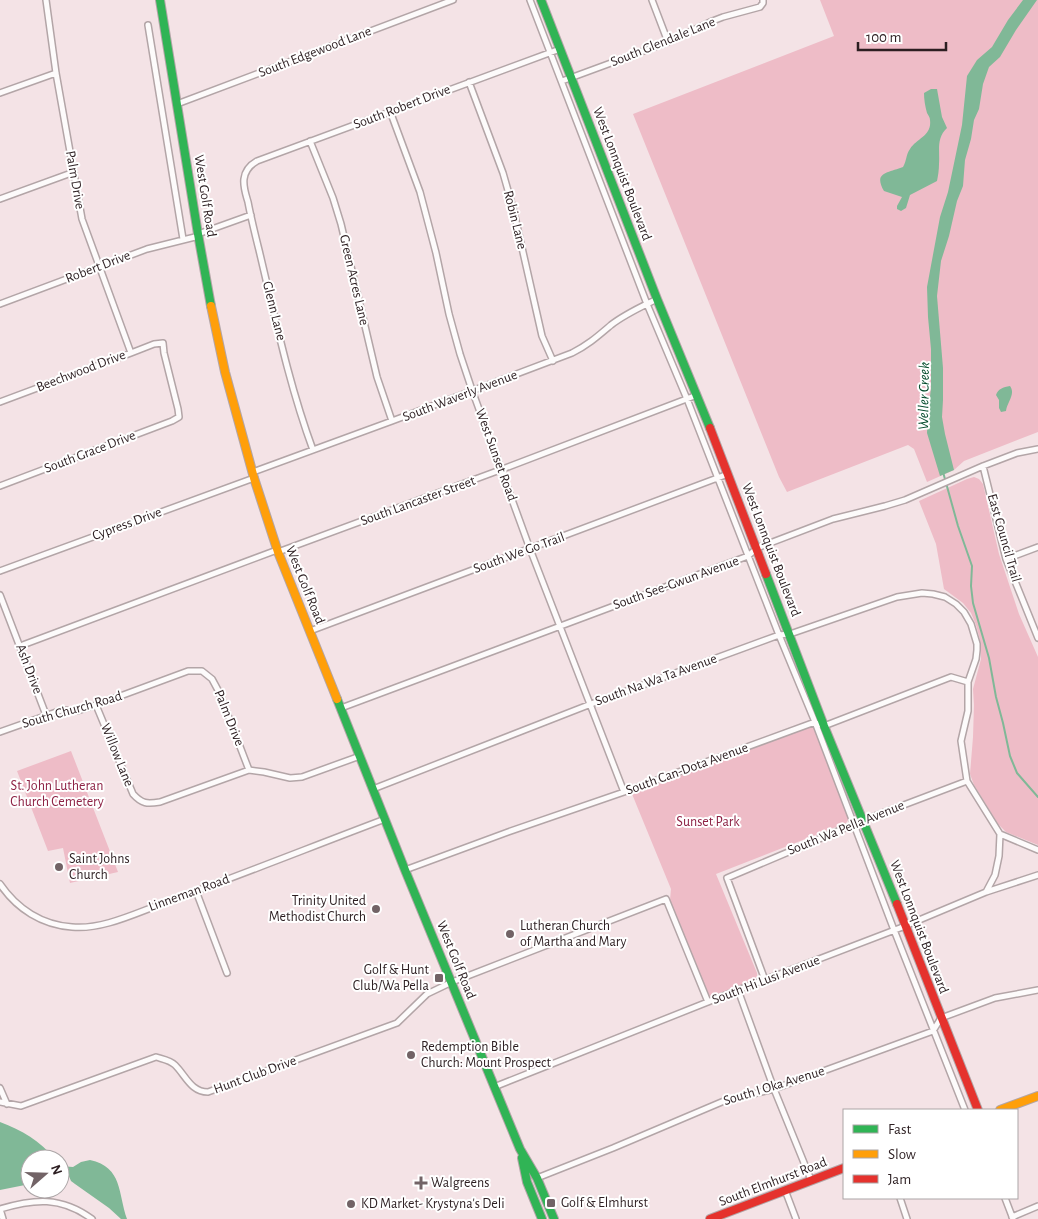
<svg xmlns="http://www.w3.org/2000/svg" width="1038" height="1219" viewBox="0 0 1038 1219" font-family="'Alegreya Sans',sans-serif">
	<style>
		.green { fill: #eebcc7 }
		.water { fill: #80b897 }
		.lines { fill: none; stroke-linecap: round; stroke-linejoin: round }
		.stream { stroke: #80b897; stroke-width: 2 }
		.street-casing { stroke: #b3a5a7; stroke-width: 8 }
		.fast-casing { stroke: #b3a5a7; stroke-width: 10 }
		.slow-casing { stroke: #b3a5a7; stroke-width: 10 }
		.jam-casing { stroke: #b3a5a7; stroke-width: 10 }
		.street { stroke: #fdfbfb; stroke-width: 5 }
		.fast { stroke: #30b455; stroke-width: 8 }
		.slow { stroke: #ff9f0a; stroke-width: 8 }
		.jam { stroke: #e5322d; stroke-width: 8 }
		.poi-dot { fill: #726366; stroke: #fff; stroke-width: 2 }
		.labels { text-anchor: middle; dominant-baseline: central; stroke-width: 4; stroke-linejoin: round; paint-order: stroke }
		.street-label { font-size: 14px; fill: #2c1e21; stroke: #fff }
		.park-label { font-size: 14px; fill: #8d2245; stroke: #fff }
		.poi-label { font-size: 14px; fill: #2c1e21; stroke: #fff; text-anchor: start }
		.water-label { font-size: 15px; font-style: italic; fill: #004a2a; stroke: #fff }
	</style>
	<rect width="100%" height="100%" fill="#f4e3e6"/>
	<!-- green -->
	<path class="green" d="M820 0H1038V432L964 461 954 470 927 482 914 449 908 445 787 492 779 477 633 114 834 36Z
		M974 477 979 479 983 484 999 554 1019 614 1038 657V845L1006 832 998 824 974 785 970 774 973 737 974 705 973 689 981 659 980 640 976 625 971 613 963 603 944 589 936 544 919 501 967 479Z
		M809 727H813L816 733 849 819 846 823 716 874 757 973V976L754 981 713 997 709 996 706 993 670 900 671 889 632 794Z
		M71 751 118 872 70 883 63 848 48 851 17 771Z"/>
	<!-- water -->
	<path class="water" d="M1023 0H1037L1016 30 1000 57 989 67 983 84 979 109 974 120 971 139 965 160 963 186 957 201 949 236 941 261 937 296 943 368V400L942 417 945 434 954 470 940 476 927 433 928 413 931 388V349L928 317 927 287 940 217 948 192 962 125 967 76 977 60 992 47 1008 20Z
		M931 89H937L942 117 947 128C936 138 940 151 939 164 939 170 938 176 937 181L910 195 906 208 901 211 897 209V206L902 197 884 191C873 172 888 173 903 167 907 160 906 154 910 149 917 138 932 136 930 120 930 117 928 115 927 113 925 106 924 99 924 93Z
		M1010 386C1016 394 1007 402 1006 411L1001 412 999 408V400L996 395C998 389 1003 387 1010 386Z
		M0 1122C22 1130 40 1141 55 1159H30V1184L0 1190Z
		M90 1160C123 1167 118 1194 127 1219H121L109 1208 75 1184 71 1181 68 1174 60 1173V1166L73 1167 81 1162Z"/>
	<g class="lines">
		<!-- stream -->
		<path class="stream" d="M943 472 958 526 972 566 971 586 973 603 989 658 996 697 1003 723 1010 756 1017 773 1038 797"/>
		<!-- street casing -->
		<g class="street-casing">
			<path id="street" d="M46 0 56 73 82 219 131 353
				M530 0 647 304 687 399 779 635 815 722 894 930 965 1110
				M652 0 668 42
				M148 25 183 239
				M562 81 668 42 710 22 723 17 760 7 763 3V0
				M469 82 503 173 513 208 542 336 553 361
				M0 93 56 73
				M177 104 453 0
				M390 111 420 192 436 253 449 314 460 354 472 390 530 549 624 792
				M310 141 333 198 341 224 377 377 392 421
				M0 199 74 172
				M198 234 251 215
				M0 304 147 249 199 236
				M0 402 131 353 154 344 163 343 164 353 178 409 179 417 172 421 0 486
				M313 450C289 385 275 317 259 250 255 234 251 218 248 202 246 195 243 187 244 179 245 171 250 165 257 161L560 49
				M983 466 1006 559 1038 638
				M253 472 392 421 572 353C588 345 598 336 611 325 625 314 641 307 657 299
				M278 552 500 470 697 395
				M1006 559 1038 547
				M0 571 254 478
				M0 595 46 715
				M310 631 728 474
				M20 646 277 550
				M96 705 133 794C142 804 147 804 160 802L249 770 264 772 290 778 302 777 360 756
				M341 708 748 556 757 548 833 519 885 506 905 500 983 466 1017 453 1038 449
				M0 732 62 710 77 711 96 705 188 671H202L212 679 219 692 249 770
				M373 789 591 704 779 635 790 634 897 597 922 593 933 594 945 597 956 604 964 612 971 624 977 644V650L976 659 968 682V711L961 741 967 781 1000 834 999 856 995 875 986 892
				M1000 834 1038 850
				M405 870 508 832 624 792 815 722 824 726 951 677 968 682
				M0 884C17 909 42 925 72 927 102 930 136 913 164 903 238 876 311 847 385 819
				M196 891 227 973
				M765 980 727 878 864 820 967 781
				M738 990 774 1089 811 1180
				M494 1087 738 990 900 928 986 892 1038 875
				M0 1088 7 1104
				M0 1102 21 1106 156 1057C162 1059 170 1060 175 1065 186 1076 191 1092 208 1092L397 1023 427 994 452 982 666 899 708 1002
				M537 1178 613 1148 724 1101 774 1089 933 1031 941 1018 995 998 1038 990
				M785 1190 796 1219
				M900 1198 907 1219
				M1005 1198 1013 1219
				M0 1209C34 1199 61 1196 92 1219
				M0 1209 3 1219
				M1012 1217 1038 1206"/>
		</g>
		<!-- fast casing -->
		<g class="fast-casing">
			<path id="fast" d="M160 0 198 234 211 306
				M541 0 657 299 710 428
				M766 574 824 726 897 904
				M337 699 405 870 520 1149 537 1178 554 1219
				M522 1158 527 1182 542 1219"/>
		</g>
		<!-- slow casing -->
		<g class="slow-casing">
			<path id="slow" d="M211 306 225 372 254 478 278 552 337 699
				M1000 1110 1038 1096"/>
		</g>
		<!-- jam casing -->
		<g class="jam-casing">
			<path id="jam" d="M710 428 766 574
				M897 904 978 1110
				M710 1219 844 1168"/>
		</g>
		<!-- street -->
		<use href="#street" class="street"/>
		<!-- fast -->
		<use href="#fast" class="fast"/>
		<!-- slow -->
		<use href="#slow" class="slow"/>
		<!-- jam -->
		<use href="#jam" class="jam"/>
	</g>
	<!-- markers -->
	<g class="poi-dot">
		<circle cx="59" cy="867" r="5"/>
		<circle cx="376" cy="909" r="5"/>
		<circle cx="510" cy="934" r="5"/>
		<rect x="434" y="973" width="10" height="10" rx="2.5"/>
		<circle cx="411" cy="1055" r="5"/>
		<path d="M418.5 1175.5h5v5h5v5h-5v5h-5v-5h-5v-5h5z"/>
		<rect x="546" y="1198" width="10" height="10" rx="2.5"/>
		<circle cx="351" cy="1204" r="5"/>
	</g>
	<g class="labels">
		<!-- street labels -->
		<g class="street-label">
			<text transform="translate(663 42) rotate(-22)">South Glendale Lane</text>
			<text transform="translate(315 52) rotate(-21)">South Edgewood Lane</text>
			<text transform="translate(402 107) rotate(-21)">South Robert Drive</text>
			<text transform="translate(622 174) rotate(69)">West Lonnquist Boulevard</text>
			<text transform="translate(75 180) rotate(80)">Palm Drive</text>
			<text transform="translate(205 196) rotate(81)">West Golf Road</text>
			<text transform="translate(515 220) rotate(76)">Robin Lane</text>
			<text transform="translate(98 267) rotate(-21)">Robert Drive</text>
			<text transform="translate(354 280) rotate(77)">Green Acres Lane</text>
			<text transform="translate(274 311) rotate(76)">Glenn Lane</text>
			<text transform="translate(81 371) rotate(-21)">Beechwood Drive</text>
			<text transform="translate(460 396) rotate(-21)">South Waverly Avenue</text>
			<text transform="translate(90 452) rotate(-21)">South Grace Drive</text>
			<text transform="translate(496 455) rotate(70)">West Sunset Road</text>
			<text transform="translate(418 501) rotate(-20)">South Lancaster Street</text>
			<text transform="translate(127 524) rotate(-20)">Cypress Drive</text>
			<text transform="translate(1004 538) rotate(74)">East Council Trail</text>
			<text transform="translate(771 550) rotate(69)">West Lonnquist Boulevard</text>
			<text transform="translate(519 553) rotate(-20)">South We Go Trail</text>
			<text transform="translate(676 583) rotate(-20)">South See-Gwun Avenue</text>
			<text transform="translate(305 585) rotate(68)">West Golf Road</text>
			<text transform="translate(29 669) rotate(69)">Ash Drive</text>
			<text transform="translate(656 680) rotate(-20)">South Na Wa Ta Avenue</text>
			<text transform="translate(72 710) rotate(-16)">South Church Road</text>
			<text transform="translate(229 718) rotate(68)">Palm Drive</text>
			<text transform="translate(117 755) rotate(68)">Willow Lane</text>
			<text transform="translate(687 769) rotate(-20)">South Can-Dota Avenue</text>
			<text transform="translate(846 828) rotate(-22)">South Wa Pella Avenue</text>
			<text transform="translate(189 893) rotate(-20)">Linneman Road</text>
			<text transform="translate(919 927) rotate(69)">West Lonnquist Boulevard</text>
			<text transform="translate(456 960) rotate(68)">West Golf Road</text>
			<text transform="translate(766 980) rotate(-21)">South Hi Lusi Avenue</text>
			<text transform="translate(255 1075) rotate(-20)">Hunt Club Drive</text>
			<text transform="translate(774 1086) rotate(-17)">South I Oka Avenue</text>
			<text transform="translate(773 1182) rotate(-21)">South Elmhurst Road</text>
		</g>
		<!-- park labels -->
		<g class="park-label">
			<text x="57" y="786">St. John Lutheran<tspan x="57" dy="16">Church Cemetery</tspan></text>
			<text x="708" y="822">Sunset Park</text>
		</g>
		<!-- poi labels -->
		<g class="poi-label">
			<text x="69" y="859">Saint Johns<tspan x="69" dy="16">Church</tspan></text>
			<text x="366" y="901" text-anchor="end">Trinity United<tspan x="366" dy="16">Methodist Church</tspan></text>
			<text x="520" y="926">Lutheran Church<tspan x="520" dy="16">of Martha and Mary</tspan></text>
			<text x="429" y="970" text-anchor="end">Golf &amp; Hunt<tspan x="429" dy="16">Club/Wa Pella</tspan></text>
			<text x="421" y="1047">Redemption Bible<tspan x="421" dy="16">Church: Mount Prospect</tspan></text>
			<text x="431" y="1183">Walgreens</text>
			<text x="561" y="1203">Golf &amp; Elmhurst</text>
			<text x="361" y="1204">KD Market- Krystyna's Deli</text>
		</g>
		<!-- water labels -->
		<g class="water-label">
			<text transform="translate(924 396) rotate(-89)">Weller Creek</text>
		</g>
	</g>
	<!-- legend -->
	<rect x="843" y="1109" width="175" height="90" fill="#ffffff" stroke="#aba5a6"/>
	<rect x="853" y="1125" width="25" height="8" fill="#30b455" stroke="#aba5a6"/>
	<text x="888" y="1134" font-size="15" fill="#2c1e21">Fast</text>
	<rect x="853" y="1150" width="25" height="8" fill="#ff9f0a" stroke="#aba5a6"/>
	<text x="888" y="1159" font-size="15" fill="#2c1e21">Slow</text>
	<rect x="853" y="1175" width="25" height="8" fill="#e5322d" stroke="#aba5a6"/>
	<text x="888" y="1184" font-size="15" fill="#2c1e21">Jam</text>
	<!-- north arrow -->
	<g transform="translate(45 1174) rotate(70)"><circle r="24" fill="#ffffff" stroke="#aba5a6"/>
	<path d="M0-4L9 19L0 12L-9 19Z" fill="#726366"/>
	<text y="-8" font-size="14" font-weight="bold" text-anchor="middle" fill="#2c1e21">N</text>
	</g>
	<!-- scale -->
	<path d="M858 42v8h88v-8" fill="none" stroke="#2c1e21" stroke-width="2.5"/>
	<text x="866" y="42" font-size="15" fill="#2c1e21" stroke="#ffffff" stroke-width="4" paint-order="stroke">100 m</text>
</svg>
